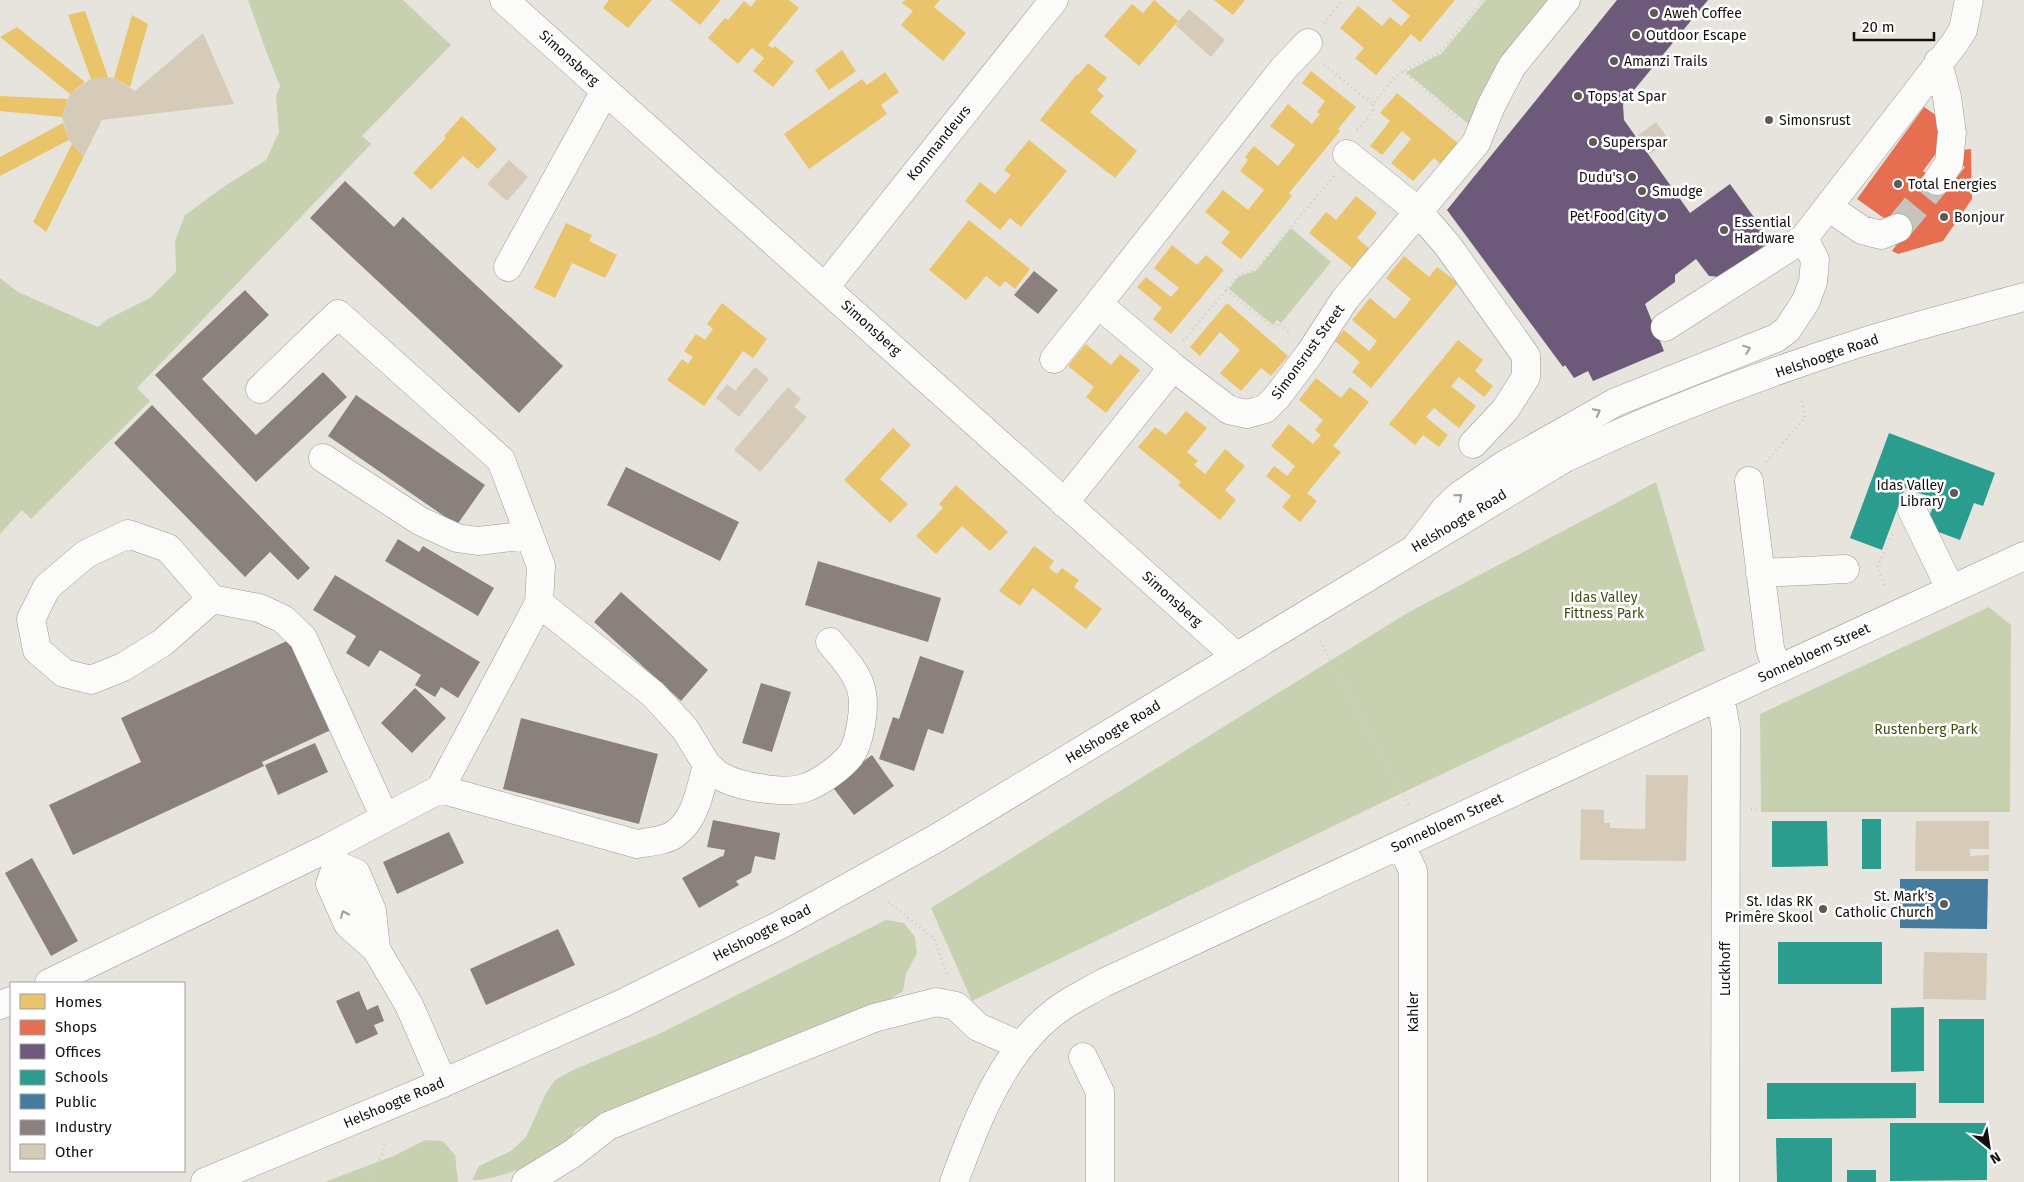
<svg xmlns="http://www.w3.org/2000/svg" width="2024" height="1182" viewBox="0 0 2024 1182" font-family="'Fira Sans',sans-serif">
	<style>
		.green { fill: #c8d1af }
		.homes { fill: #e9c46a }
		.shops { fill: #e76f51 }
		.offices { fill: #6d597a }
		.schools { fill: #2a9d8f }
		.public { fill: #457b9d }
		.industry { fill: #8a817c }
		.building { fill: #d5cbb8 }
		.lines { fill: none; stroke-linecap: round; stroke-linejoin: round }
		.minor-tunnel { stroke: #c7c4be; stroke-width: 28; stroke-dasharray: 28 14; stroke-linecap: butt }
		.minor-casing { stroke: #9d9a95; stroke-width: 29 }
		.major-casing { stroke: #9d9a95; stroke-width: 29 }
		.path { stroke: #cecdcb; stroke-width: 3; stroke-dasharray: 1 4; stroke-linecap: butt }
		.minor { stroke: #fbfbfa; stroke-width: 28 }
		.major { stroke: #fbfbfa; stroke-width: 28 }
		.oneway { stroke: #9e9d9b }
		.poi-dot { fill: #5d5a55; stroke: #fff; stroke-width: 2 }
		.labels { text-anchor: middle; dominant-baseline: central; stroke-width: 5; stroke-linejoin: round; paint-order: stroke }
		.poi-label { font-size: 14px; fill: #12100c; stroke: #fff; text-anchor: start }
		.street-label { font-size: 14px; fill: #12100c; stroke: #fff }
		.park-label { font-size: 14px; fill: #3f4e0f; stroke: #fff }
	</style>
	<rect width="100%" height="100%" fill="#e7e4dd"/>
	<!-- green -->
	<path class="green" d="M248 0H403L451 45 362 136 371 144 137 388 150 401 31 519 22 510 0 534V278L18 292 98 327 106 320 150 298 176 272 175 241 185 215 225 186 266 160 279 132 276 96 280 86 266 51Z
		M1486 0H1551L1472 127 1406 72 1442 53Z
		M1291 228 1331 262 1281 323 1277 320 1273 325 1229 289 1239 276 1256 271Z
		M1656 482 1705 650 1383 802 972 1001 931 908 1409 612Z
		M1989 607 2011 625 2010 812H1761L1760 714Z
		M886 920 904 923 915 937 917 953 906 974 903 991 874 1009 848 1016 788 1038 576 1129C573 1133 571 1138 568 1142 555 1159 491 1182 472 1180L479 1166 511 1151 526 1137 545 1095 555 1080 573 1070 661 1033Z
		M425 1140 443 1141 455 1155 458 1182H325L396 1155Z"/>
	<!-- homes -->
	<path class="homes" d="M609 0H652L628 28 603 8Z
		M670 0H721L700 25Z
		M756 0H789L799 8 768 45 772 48 775 46 794 62 773 87 753 71 764 58 752 48 738 64 708 38 725 18 728 20 744 1 751 7Z
		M905 0H940L934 7 966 33 943 61 901 25 913 11 902 3Z
		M1154 0 1178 21 1139 66 1104 36 1132 4 1143 13Z
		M1214 0H1245L1233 15Z
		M1391 0H1455L1420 42 1411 34 1376 75 1355 58 1364 48 1340 28 1358 6 1382 26 1390 17 1401 26 1410 16Z
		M85 11 108 77 91 79 68 15Z
		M132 15 148 24 130 87 114 78Z
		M17 27 85 82 70 94 0 37Z
		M842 50 856 71 829 90 815 70Z
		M1088 63 1107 78 1097 90 1104 96 1090 112 1137 151 1115 178 1040 120 1077 74 1078 75Z
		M1311 71 1356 107 1338 129 1340 131 1289 193 1292 196 1241 259 1221 243 1230 232 1205 212 1223 190 1248 210 1264 190 1240 171 1248 160 1245 157 1254 146 1278 166 1295 145 1270 126 1288 104 1312 124 1320 114 1317 112 1325 101 1302 83Z
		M885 72 899 92 881 105 887 114 809 169 784 134 862 79 867 85Z
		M1397 93 1459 144 1442 165 1434 158 1413 181 1391 163 1411 139 1402 131 1382 155 1370 146 1390 121 1380 113Z
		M0 96 68 99 62 117 0 111Z
		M462 116 497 149 478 169 463 156 431 190 413 173 446 138 444 136Z
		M63 123 69 140 0 176V157Z
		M1029 140 1067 171 1021 227 1010 218 1000 230 965 201 980 182 995 194 1011 175 1004 170Z
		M72 144 84 156 46 232 33 222Z
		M1356 196 1377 213 1357 238 1369 248 1352 268 1309 233 1326 212 1336 220Z
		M969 220 1030 269 1015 289 1005 281 1000 287 986 276 966 300 929 270Z
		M566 223 592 235 589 241 617 255 605 278 572 263 555 298 534 288Z
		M1172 245 1197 265 1206 255 1224 270 1171 334 1153 319 1162 308 1137 287 1146 277 1171 297 1179 288 1154 268Z
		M1404 256 1429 277 1437 267 1458 283 1371 388 1352 372 1360 362 1335 341 1344 330 1369 351 1377 341 1352 320 1370 298 1395 319 1411 299 1386 278Z
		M722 303 767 339 753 358 743 351 704 406 667 380 682 359 688 364 693 357 684 351 696 334 705 340 713 329 707 324Z
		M1227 303 1288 356 1271 376 1261 368 1241 391 1220 373 1240 350 1220 332 1200 356 1190 347Z
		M1458 340 1483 360 1475 371 1493 386 1484 397 1459 377 1451 386 1476 406 1459 428 1434 408 1426 417 1448 435 1439 447 1423 435 1415 445 1389 424Z
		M1086 344 1111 365 1120 354 1140 370 1106 413 1086 397 1094 387 1068 366Z
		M1316 378 1341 398 1350 387 1369 402 1333 446 1341 452 1307 493 1317 501 1300 522 1282 507 1291 496 1266 476 1274 466 1287 476 1295 466 1271 446 1289 424 1313 444 1321 435 1315 430 1323 420 1299 400Z
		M1186 411 1207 428 1187 452 1198 461 1194 465 1205 474 1225 449 1245 466 1225 490 1236 500 1220 520 1178 485 1181 482 1138 447 1155 427 1166 435Z
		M893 428 911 445 880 479 908 504 890 523 844 480Z
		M956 485 1008 532 990 551 962 526 936 554 916 536 943 508 939 504Z
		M1034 546 1054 561 1049 568 1057 574 1062 568 1079 580 1074 587 1102 609 1086 629 1033 588 1020 606 999 591Z"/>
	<!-- shops -->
	<path class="shops" d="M1924 107 1955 128 1923 171 1948 189 1965 167 1962 165 1961 150 1971 149 1972 199 1943 241 1898 254 1892 251 1905 233 1857 199Z"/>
	<!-- offices -->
	<path class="offices" d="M1617 0H1708L1625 101 1623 105 1624 120 1690 213 1730 184 1771 241 1721 277 1709 276 1696 259 1675 275V282L1645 304 1664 351 1593 381 1588 371 1574 378 1565 365 1563 367 1447 210Z"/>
	<!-- schools -->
	<path class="schools" d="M1889 433 1995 473 1983 506 1974 503 1960 540 1925 527 1936 499 1905 488 1882 550 1850 538Z
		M1862 819H1881V869H1862Z
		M1772 821H1827L1828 866 1772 867Z
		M1778 942H1882V984H1778Z
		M1924 1007V1071L1891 1072V1008Z
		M1939 1019H1984V1103H1939Z
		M1767 1083H1916V1118L1767 1119Z
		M1890 1123H1987V1180L1890 1181Z
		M1776 1138H1832V1182H1777Z
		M1847 1170H1876V1182H1847Z"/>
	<!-- public -->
	<path class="public" d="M1900 879H1988L1987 929 1900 928Z"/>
	<!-- industry -->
	<path class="industry" d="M345 181 394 227 403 217 563 366 519 413 310 218Z
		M1034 271 1058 290 1038 314 1014 295Z
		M245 290 269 315 202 379 256 435 323 372 347 397 256 482 155 375Z
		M356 395 485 485 457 525 328 436Z
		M152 405 310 568 298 580 270 552 245 577 114 443Z
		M626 467 739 522 720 561 607 505Z
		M398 539 419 552 423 546 494 588 478 616 385 561Z
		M818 561 941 598 928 642 805 605Z
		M335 575 480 662 458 698 441 687 435 697 415 685 421 675 380 650 369 667 346 653 356 636 313 610Z
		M621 592 708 670 681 701 594 622Z
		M291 639 333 729 262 762 264 766 73 855 49 805 141 762 121 718Z
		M920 656 964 671 943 734 928 729 914 771 879 759 893 717 899 719Z
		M761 683 791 692 772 752 742 743Z
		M415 688 446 718 412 753 381 723Z
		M521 718 658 754 639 824 503 789Z
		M315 743 328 772 278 795 265 765Z
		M872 755 894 786 854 815 831 785Z
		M713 820 780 833 775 860 755 856 751 873 736 881 739 885 699 908 682 878 722 856 723 857 725 850 707 847Z
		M449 832 464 863 397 894 383 862Z
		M32 858 78 941 51 956 5 873Z
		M558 929 575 965 486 1005 470 969Z
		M359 991 367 1010 378 1005 384 1021 374 1025 378 1034 356 1044 336 1001Z"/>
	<!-- building -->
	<path class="building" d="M1189 9 1225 40 1211 57 1175 25Z
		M203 33 234 104 102 120 84 156 72 144 69 140 62 117 70 94 91 79 108 77 114 78 135 91Z
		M1656 122 1669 140 1650 154 1637 136Z
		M509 160 528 177 507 201 487 184Z
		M755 367 769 379 739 417 716 398 727 384 735 391Z
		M788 387 801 399 794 407 807 417 760 472 734 450Z
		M1646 775H1688L1686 861 1580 860 1581 809 1604 810V823H1610V828L1645 829Z
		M1916 821H1989V849H1970V856L1989 855V871H1915Z
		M1924 952 1987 953 1986 1000 1923 999Z"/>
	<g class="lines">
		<!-- minor-tunnel -->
		<path class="minor-tunnel" d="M1898 228 1937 181"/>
		<!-- minor casing -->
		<g class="minor-casing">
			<path id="minor" d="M504 0 1237 657
				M1308 43 1284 68 1098 304 1173 367 1229 410 1247 414 1265 409 1277 397 1310 353 1345 299 1476 143 1491 106 1512 66 1566 0
				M1938 62 1947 97 1951 126
				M1347 154 1418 211 1448 246 1526 356V377L1505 410 1473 444
				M1937 181 1949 163 1952 132
				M1828 207 1862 230 1881 235 1898 228
				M508 267 605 91
				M825 287 1054 0
				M1665 327 1804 238 1954 44 1963 30 1969 0
				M1054 359 1098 304
				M323 458 420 521 457 538 478 541 529 535
				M1749 481 1770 648 1777 670
				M1064 503 1173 367
				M1912 510 1951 590
				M1416 547 1445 509 1460 495 1504 465 1616 402 1776 338 1787 330 1806 301 1813 282 1815 260 1804 238
				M1760 573 1845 569
				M212 599 162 643 123 667 91 680 64 673 37 650 31 619 47 587 86 554 128 534 168 548 212 599 259 608 283 619 303 638 385 818
				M1720 696 1726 729 1725 1182
				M707 765C712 769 716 774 722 777 740 787 788 795 807 787 821 782 841 767 850 756 860 743 865 709 862 693 859 674 842 657 830 642
				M440 789 637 844C649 842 665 841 675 834 697 818 700 789 707 765L685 729 653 694 539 603
				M1401 845 1413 871V1182
				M330 847 337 865 330 884 348 924 376 949 409 1005 443 1083
				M337 865 356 873 372 911 376 949
				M49 983 330 847 440 789 539 603 541 566 501 460 338 314 260 389
				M0 1005 11 1001
				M1083 1057 1100 1092V1182
				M526 1182 572 1154 608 1126 874 1018 936 1002 956 1006 978 1027 1021 1046
				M954 1182C978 1118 1004 1046 1063 1006 1076 997 1090 991 1103 983L1720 696 2024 556"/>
		</g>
		<!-- major casing -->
		<g class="major-casing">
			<path id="major" d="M205 1182 443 1083 621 1004 780 925 937 838 1565 458C1660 413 1759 375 1860 343 1914 326 1970 312 2024 297"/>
		</g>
		<!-- path -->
		<path class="path" d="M1324 23 1343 0
			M1324 65 1373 104 1394 78 1403 71 1440 52 1484 0
			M1403 71 1458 118
			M1357 130 1372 113 1373 104
			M1226 290 1274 328 1278 323 1291 334
			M1183 341 1239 275 1255 270 1334 176
			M1766 462 1805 418 1801 397
			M1885 585 1877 568 1893 533
			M1320 641 1409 806
			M1751 809 1761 808
			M888 902 934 938 948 977
			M369 1182C372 1166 383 1161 385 1143"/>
		<!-- minor -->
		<use href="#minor" class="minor"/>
		<!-- major -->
		<use href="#major" class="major"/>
	</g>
	<!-- one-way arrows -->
	<defs><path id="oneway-chevron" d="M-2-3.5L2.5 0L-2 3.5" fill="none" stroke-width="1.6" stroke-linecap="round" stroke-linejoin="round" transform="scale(1.25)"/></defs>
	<g class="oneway">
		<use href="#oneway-chevron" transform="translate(1747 349) rotate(-21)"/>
		<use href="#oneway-chevron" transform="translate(1597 412) rotate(-27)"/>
		<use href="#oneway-chevron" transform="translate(1459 497) rotate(-40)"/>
		<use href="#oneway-chevron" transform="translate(344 914) rotate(-114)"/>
	</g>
	<!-- markers -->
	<g class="poi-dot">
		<circle cx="1654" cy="13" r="5"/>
		<circle cx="1636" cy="35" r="5"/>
		<circle cx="1614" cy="61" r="5"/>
		<circle cx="1578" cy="96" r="5"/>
		<circle cx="1769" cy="120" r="5"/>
		<circle cx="1593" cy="142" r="5"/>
		<circle cx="1632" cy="177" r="5"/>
		<circle cx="1898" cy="184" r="5"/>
		<circle cx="1642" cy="191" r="5"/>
		<circle cx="1662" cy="216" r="5"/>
		<circle cx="1944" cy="217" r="5"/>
		<circle cx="1724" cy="230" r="5"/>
		<circle cx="1954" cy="493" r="5"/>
		<circle cx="1944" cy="904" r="5"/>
		<circle cx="1823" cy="909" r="5"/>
	</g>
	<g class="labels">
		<!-- poi labels -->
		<g class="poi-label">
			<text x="1664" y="13">Aweh Coffee</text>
			<text x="1646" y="35">Outdoor Escape</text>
			<text x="1624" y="61">Amanzi Trails</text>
			<text x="1588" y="96">Tops at Spar</text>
			<text x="1779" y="120">Simonsrust</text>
			<text x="1603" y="142">Superspar</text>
			<text x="1622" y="177" text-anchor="end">Dudu's</text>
			<text x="1908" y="184">Total Energies</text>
			<text x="1652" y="191">Smudge</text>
			<text x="1652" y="216" text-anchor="end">Pet Food City</text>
			<text x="1954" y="217">Bonjour</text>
			<text x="1734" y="222">Essential<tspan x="1734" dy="16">Hardware</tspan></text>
			<text x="1944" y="485" text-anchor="end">Idas Valley<tspan x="1944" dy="16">Library</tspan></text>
			<text x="1934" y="896" text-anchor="end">St. Mark's<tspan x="1934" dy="16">Catholic Church</tspan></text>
			<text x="1813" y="901" text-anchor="end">St. Idas RK<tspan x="1813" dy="16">Primêre Skool</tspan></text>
		</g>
		<!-- street labels -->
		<g class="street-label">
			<text transform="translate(569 58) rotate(42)">Simonsberg</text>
			<text transform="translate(939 143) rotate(-51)">Kommandeurs</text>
			<text transform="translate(871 328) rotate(42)">Simonsberg</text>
			<text transform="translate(1308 352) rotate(-54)">Simonsrust Street</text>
			<text transform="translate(1827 356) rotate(-19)">Helshoogte Road</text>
			<text transform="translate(1459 521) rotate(-31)">Helshoogte Road</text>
			<text transform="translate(1172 599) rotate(42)">Simonsberg</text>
			<text transform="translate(1814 653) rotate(-25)">Sonnebloem Street</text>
			<text transform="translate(1113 732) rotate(-31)">Helshoogte Road</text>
			<text transform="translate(1447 823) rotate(-25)">Sonnebloem Street</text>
			<text transform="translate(762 933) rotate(-27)">Helshoogte Road</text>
			<text transform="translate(1725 969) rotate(-90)">Luckhoff</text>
			<text transform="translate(1413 1012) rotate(-90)">Kahler</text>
			<text transform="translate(394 1103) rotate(-23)">Helshoogte Road</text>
		</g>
		<!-- park labels -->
		<g class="park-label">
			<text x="1604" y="597">Idas Valley<tspan x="1604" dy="16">Fittness Park</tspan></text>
			<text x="1926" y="729">Rustenberg Park</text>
		</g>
	</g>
	<!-- legend -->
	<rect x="10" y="982" width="175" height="190" fill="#ffffff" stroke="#a09f9e"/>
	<rect x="20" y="994" width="25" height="15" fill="#e9c46a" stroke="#a09f9e"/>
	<text x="55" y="1007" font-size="15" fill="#12100c">Homes</text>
	<rect x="20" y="1020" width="25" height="15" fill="#e76f51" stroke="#a09f9e"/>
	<text x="55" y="1032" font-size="15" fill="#12100c">Shops</text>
	<rect x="20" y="1044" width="25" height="15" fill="#6d597a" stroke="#a09f9e"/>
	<text x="55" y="1057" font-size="15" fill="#12100c">Offices</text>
	<rect x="20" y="1070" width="25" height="15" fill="#2a9d8f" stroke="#a09f9e"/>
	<text x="55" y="1082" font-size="15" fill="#12100c">Schools</text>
	<rect x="20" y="1094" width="25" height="15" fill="#457b9d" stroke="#a09f9e"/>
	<text x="55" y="1107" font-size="15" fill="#12100c">Public</text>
	<rect x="20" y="1120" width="25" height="15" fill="#8a817c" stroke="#a09f9e"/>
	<text x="55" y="1132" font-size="15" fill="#12100c">Industry</text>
	<rect x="20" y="1144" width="25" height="15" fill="#d5cbb8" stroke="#a09f9e"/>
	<text x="55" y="1157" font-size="15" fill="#12100c">Other</text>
	<!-- north arrow -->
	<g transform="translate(1989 1147) rotate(150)" stroke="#ffffff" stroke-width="4" paint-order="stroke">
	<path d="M0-4L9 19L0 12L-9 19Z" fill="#12100c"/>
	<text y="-8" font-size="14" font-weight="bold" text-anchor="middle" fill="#12100c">N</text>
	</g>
	<!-- scale -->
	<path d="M1854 32v8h80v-8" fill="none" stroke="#12100c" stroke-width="2.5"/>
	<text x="1862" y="32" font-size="15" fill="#12100c" stroke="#ffffff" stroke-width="4" paint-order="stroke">20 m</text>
</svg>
